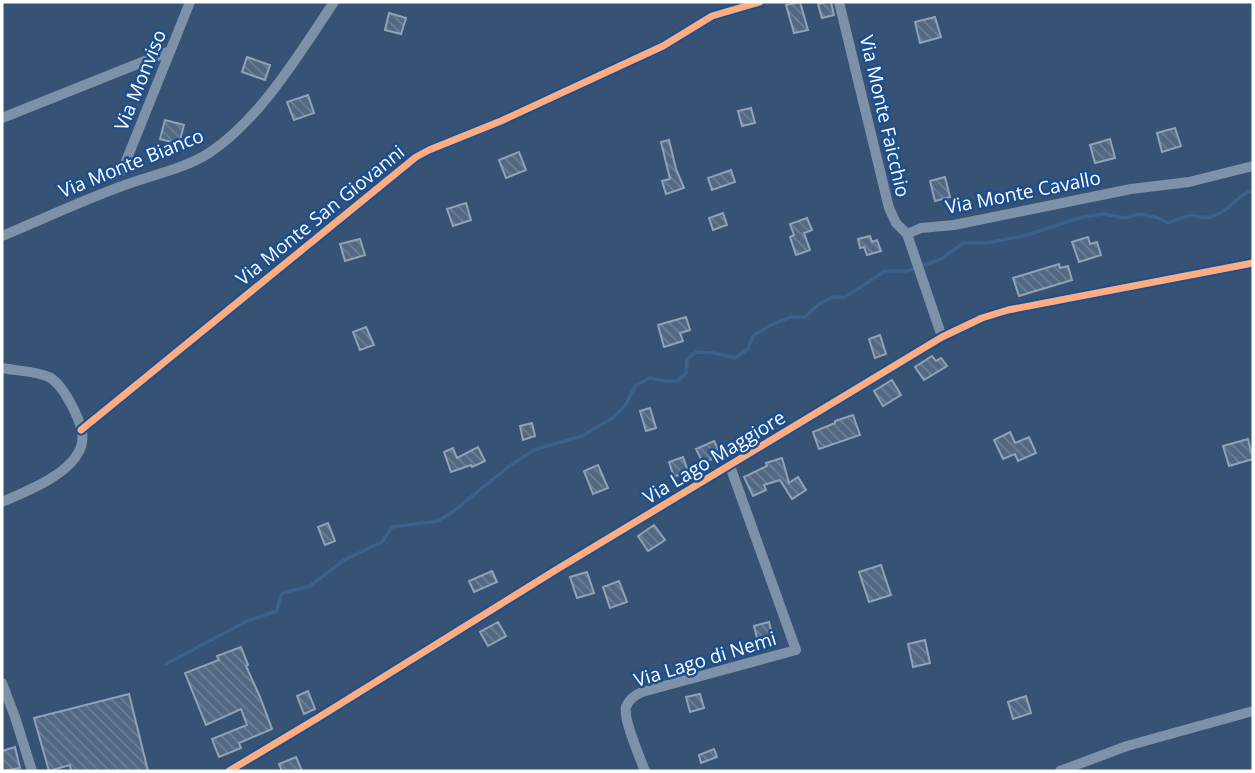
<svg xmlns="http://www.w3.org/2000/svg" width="1255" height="773" viewBox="0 0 1255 773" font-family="'Open Sans',sans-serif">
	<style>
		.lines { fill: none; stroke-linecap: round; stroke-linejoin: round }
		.stream { stroke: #3b618d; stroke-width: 3.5 }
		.building { fill: url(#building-back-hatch); stroke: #92a2b6; stroke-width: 2 }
		.minor { stroke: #7d92a8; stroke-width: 10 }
		.cycleway-casing { stroke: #1b4f8f; stroke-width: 11 }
		.cycleway { stroke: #ffac80; stroke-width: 7 }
		.labels { text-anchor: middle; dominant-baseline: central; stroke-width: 5; stroke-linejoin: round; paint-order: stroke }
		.street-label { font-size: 19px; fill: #fff; stroke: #1b4f8f }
	</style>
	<defs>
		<pattern id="building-back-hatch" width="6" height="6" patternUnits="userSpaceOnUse" patternTransform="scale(1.75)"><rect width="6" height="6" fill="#526984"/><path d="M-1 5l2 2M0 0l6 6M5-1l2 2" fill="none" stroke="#6c8096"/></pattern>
	</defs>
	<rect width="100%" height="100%" fill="#365274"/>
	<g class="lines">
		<!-- stream -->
		<path class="stream" d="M166 664 247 621 277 611 280 598 283 593 310 586 344 560 382 542 392 527 438 521 454 511 508 467 534 450 582 436 614 417 626 404 635 386 650 378 664 381H678L686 373 687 360 696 352 714 353 735 358 748 349 753 336 769 326 791 317H805L819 304 833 297H845L885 271H907L941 259 964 243H987L1027 235 1082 217 1104 214 1124 218 1141 214 1158 218 1168 223C1174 221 1182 217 1189 216 1197 215 1204 219 1211 217 1231 211 1236 195 1253 190"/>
	</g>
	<!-- building -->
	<path class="building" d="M800 2 808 30 794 33 786 5Z
		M826 2H831L834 15 822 18 818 4Z
		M389 13 406 18 401 34 385 30Z
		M935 17 941 37 920 43 915 22Z
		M247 57 270 65 265 80 242 72Z
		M308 95 314 113 294 120 287 102Z
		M751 108 755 123 742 126 738 111Z
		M165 120 184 125 179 144 160 139Z
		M1175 128 1181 146 1162 152 1157 133Z
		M1110 139 1115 158 1095 163 1090 145Z
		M669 140 676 169 684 188 666 194 662 181 670 179 661 142Z
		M519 152 526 170 506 178 499 160Z
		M731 170 735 182 712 190 708 178Z
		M945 177 950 197 935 201 930 181Z
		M466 203 471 220 453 226 447 209Z
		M723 213 727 225 713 230 709 218Z
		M807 218 812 230 804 233 810 250 796 255 790 237 794 235 790 224Z
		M870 236 872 242 877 240 881 251 867 255 864 247 860 248 858 239Z
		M1088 237 1090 244 1097 242 1101 255 1079 262 1072 242Z
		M360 239 365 255 345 261 340 244Z
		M1059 264 1060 268 1068 266 1072 280 1019 296 1013 278Z
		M686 317 690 330 680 333 683 341 664 347 658 325Z
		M366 327 374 345 360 350 353 332Z
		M880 335 886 354 875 358 869 339Z
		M932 356 936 361 941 358 947 366 924 380 915 367Z
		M892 380 901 395 883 406 874 391Z
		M650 408 656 428 646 431 640 411Z
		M853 415 860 435 819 449 813 432 835 423V421Z
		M532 423 535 436 523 440 520 426Z
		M1010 432 1015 443 1029 437 1036 453 1018 461 1015 454 1003 459 994 440Z
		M1248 439 1253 459 1229 466 1223 446Z
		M714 441 721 455 703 463 696 449Z
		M478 447 485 461 472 467 471 465 451 472 444 452 453 448 457 458Z
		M683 457 688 471 674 477 669 462Z
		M782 458 789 483 798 477 806 490 792 499 780 480 764 485 766 490 753 496 744 477 767 466 766 463Z
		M598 465 608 488 593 494 584 471Z
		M328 523 335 541 325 545 318 527Z
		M654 525 665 540 648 551 638 536Z
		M881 565 891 595 869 602 859 572Z
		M492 571 497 582 474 592 469 581Z
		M587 572 594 593 577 598 570 577Z
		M619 581 627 602 610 608 603 587Z
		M498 622 506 636 488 646 480 632Z
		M769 622 773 638 758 642 754 626Z
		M925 640 930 663 913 667 908 644Z
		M241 647 248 665 246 666 260 697 272 729 239 743 241 748 219 757 212 739 247 725 241 709 206 725 185 673 219 660 217 656Z
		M308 691 315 709 304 714 297 696Z
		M129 694 148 771H71L70 765 49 771 34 718Z
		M700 694 704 708 690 712 686 697Z
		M1026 696 1031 713 1013 719 1008 702Z
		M15 747 20 768 2 771V751Z
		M714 749 717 757 701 763 699 755Z
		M296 757 302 771H282L279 764Z"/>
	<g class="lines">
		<!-- minor -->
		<path class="minor" d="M839 2 889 208 896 223 907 234
			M2 118 170 51
			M122 171 190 2
			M2 236C43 219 83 200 125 185 152 175 186 168 209 153 260 120 301 51 334 2
			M942 337 907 234 921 228 954 225 1131 189 1189 182 1253 166
			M2 368C17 371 36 371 49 377 63 384 79 417 82 432 83 439 82 447 78 453 66 476 25 492 2 502
			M81 430 416 157 429 150 501 121 663 46 712 16 760 2
			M2 683 15 717 32 771
			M229 771 316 719 559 568 942 337 982 318 1008 310 1253 263
			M645 771C640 758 623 719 626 707 629 699 635 695 642 692L796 650 730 466
			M1060 771 1127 746 1253 711"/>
		<!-- cycleway casing -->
		<g class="cycleway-casing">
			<path id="cycleway" d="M81 430 416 157 429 150 501 121 663 46 712 16 760 2
				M229 771 316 719 559 568 942 337 982 318 1008 310 1253 263"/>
		</g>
		<!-- cycleway -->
		<use href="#cycleway" class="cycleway"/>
	</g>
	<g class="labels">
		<!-- street labels -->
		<g class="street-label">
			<text transform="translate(140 80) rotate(-68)">Via Monviso</text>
			<text transform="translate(885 116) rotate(77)">Via Monte Faicchio</text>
			<text transform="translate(131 163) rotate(-22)">Via Monte Bianco</text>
			<text transform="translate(1023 192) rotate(-11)">Via Monte Cavallo</text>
			<text transform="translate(320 215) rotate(-39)">Via Monte San Giovanni</text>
			<text transform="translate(714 457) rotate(-31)">Via Lago Maggiore</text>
			<text transform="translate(705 659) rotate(-17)">Via Lago di Nemi</text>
		</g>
	</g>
	<!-- border -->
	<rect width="1255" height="773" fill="none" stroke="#ffffff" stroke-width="7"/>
</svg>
